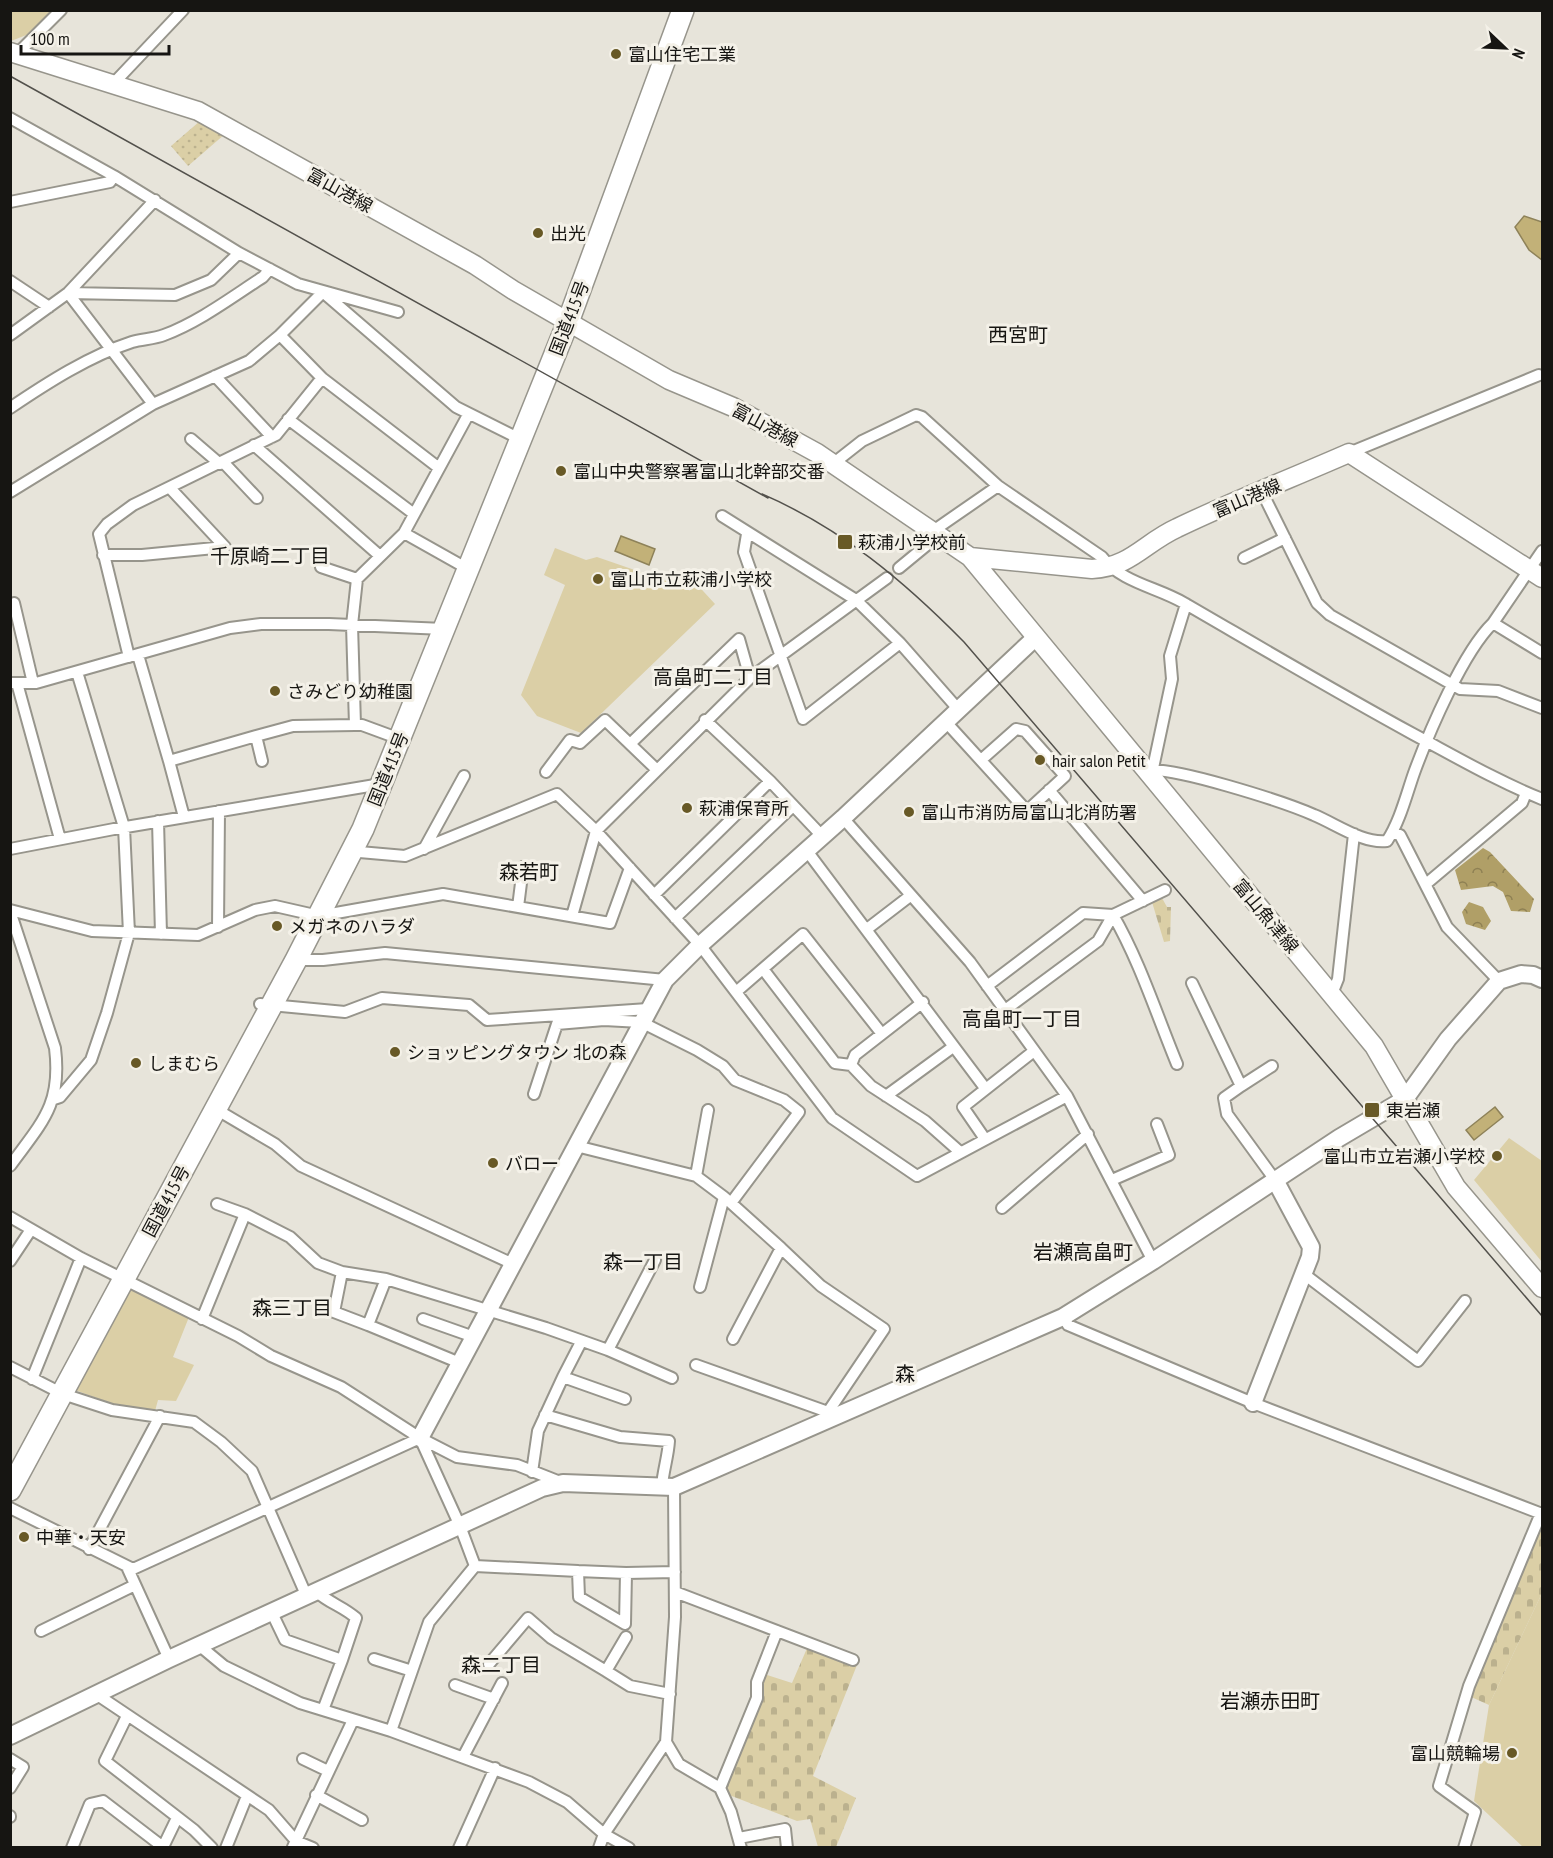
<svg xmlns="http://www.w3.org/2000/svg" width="1553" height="1858" viewBox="0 0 1553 1858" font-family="'PT Sans Narrow','Noto Sans JP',sans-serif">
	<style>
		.grass { fill: url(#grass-dots) }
		.forest { fill: url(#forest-crowns) }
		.cemetery { fill: url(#cemetery-stones) }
		.park { fill: #dbcfa6 }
		.water { fill: #c2b178; stroke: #8e8259; stroke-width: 1.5 }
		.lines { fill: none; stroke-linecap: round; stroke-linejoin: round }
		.street-casing { stroke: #97958c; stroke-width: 14 }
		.secondary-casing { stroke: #97958c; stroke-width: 20 }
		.primary-casing { stroke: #97958c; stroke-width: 21 }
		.highway-casing { stroke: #97958c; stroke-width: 24 }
		.street { stroke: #fff; stroke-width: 10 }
		.secondary { stroke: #fff; stroke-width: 16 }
		.primary { stroke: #fff; stroke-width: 18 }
		.highway { stroke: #fff; stroke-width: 21 }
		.tram { stroke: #53514c; stroke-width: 1.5 }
		.poi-dot { fill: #685926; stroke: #f4f1e8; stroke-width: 2 }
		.labels { text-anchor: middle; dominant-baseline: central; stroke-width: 6; stroke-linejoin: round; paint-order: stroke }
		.poi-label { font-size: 18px; fill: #161512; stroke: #f4f1e8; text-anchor: start }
		.street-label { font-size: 18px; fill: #161512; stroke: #f4f1e8 }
		.neighbourhood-label { font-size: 20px; fill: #161512; stroke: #f4f1e8 }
	</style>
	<defs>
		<pattern id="grass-dots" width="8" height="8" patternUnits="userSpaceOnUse" patternTransform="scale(1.5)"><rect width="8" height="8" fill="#dbcfa6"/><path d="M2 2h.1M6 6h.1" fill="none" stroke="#bbb18e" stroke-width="1.8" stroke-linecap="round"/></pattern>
		<pattern id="forest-crowns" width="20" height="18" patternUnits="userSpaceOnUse" patternTransform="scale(1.5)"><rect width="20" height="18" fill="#b09f67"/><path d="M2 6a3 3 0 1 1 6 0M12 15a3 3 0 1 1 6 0" fill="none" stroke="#8e8053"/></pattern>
		<pattern id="cemetery-stones" width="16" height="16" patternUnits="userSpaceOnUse" patternTransform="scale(1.5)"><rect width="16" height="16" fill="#dbcfa6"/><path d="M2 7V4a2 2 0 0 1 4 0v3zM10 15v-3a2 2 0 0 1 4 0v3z" fill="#bbb18e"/></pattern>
	</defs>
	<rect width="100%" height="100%" fill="#e7e4da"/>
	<!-- grass -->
	<path class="grass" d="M200 121 225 134 188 166 171 146Z"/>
	<!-- forest -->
	<path class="forest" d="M1483 848 1490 852 1534 899 1530 912 1511 911 1503 892 1493 886 1461 890 1455 870Z
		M1469 902 1483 907 1491 921 1485 930 1466 924 1462 912Z"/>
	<!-- cemetery -->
	<path class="cemetery" d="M1162 898 1167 907H1171L1170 941 1164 942 1152 902Z
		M1542 1524V1593L1489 1705 1469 1696Z
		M808 1646 857 1665 813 1776 856 1798 836 1847H818L810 1819 797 1821 729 1795 723 1786 764 1674 792 1683Z"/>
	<!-- park -->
	<path class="park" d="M11 10H52V11L29 34 11 41Z
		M555 548 586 560 597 557 684 587 693 580 715 604 581 733 537 716 521 695 565 585 544 575Z
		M1509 1138 1542 1161V1262L1474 1180Z
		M130 1288 189 1317 173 1357 194 1365 176 1401 158 1400 155 1411 113 1404 75 1390Z
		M1542 1593V1847H1523L1474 1801 1489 1705Z"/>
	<!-- water -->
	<path class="water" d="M1524 216 1542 222V260L1529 250 1515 227Z
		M621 536 655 549 649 565 615 551Z
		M1495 1107 1503 1117 1474 1140 1466 1130Z"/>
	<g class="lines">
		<!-- street casing -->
		<g class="street-casing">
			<path id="street" d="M17 54 61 10
				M113 84 183 10
				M10 118 114 176
				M10 202 110 182 114 176 239 253 298 284 398 312
				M10 281 49 307
				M68 293 175 295 211 280 239 253
				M68 293 153 404
				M325 294 456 407 520 439
				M10 335 68 293 155 200
				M215 376 272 437
				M322 378 439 468
				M10 408C47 383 89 356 132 342 142 339 154 339 164 335 199 322 232 297 263 277L270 269
				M468 415 404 533 468 569
				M288 419 414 514
				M191 439 220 464
				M254 445 380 556
				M1349 453 1539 375
				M224 463 257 498
				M834 463 862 441 916 415 922 417 998 486 1102 557C1122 583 1157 587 1184 603 1260 647 1336 692 1413 734 1456 757 1497 781 1542 799
				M10 492 153 404 249 361 280 335
				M1262 492 1317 603 1330 615 1460 689 1498 691 1542 708
				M722 516 856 600 900 643 958 709
				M933 531 998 486
				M747 534 744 552 803 719 900 643
				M103 555H142L225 547 170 488
				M1244 558 1285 538
				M899 568 939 535
				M357 579 404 533
				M14 603 33 683
				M1493 623 1542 653
				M138 655 169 761 256 736 262 761
				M129 657 99 534 107 524 133 505 276 435 322 378 280 335 323 292
				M10 683H36L230 628 261 624H329L444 629
				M17 683 60 839
				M705 720 770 781 822 836
				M945 721 1027 811 1065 776 1025 731 1016 729 981 760
				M355 725H362L400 739
				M256 736 293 726 355 725 352 625 357 579 321 567
				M630 744 739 639 750 678
				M169 761 184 817
				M1153 768 1172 679 1170 656 1186 604
				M1145 771C1168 764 1287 803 1314 815 1336 824 1363 844 1387 841 1400 821 1406 796 1414 773 1429 732 1463 652 1493 623L1542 551
				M546 772 570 740 580 743 605 720 656 769
				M1049 790 1143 901
				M843 818 970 962 1067 1096 1153 1261
				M158 821 161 934
				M1393 833 1400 835 1447 927 1499 981
				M10 849 114 829 381 784
				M424 849 464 776
				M348 851 405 856 557 794 596 831 700 945 832 1118 917 1176 1067 1096
				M807 851 985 1088
				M1426 884 1522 803 1526 793
				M654 895 770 781
				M518 907 523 867
				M10 910 92 931 198 935 255 910 275 906 319 916 443 894 610 923 630 868
				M10 911 55 1048C62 1105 42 1122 10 1166
				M572 916 596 831 750 678 887 578
				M675 918 793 806
				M218 927 219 811
				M867 929 910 896
				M295 960H323L385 953 665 980
				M763 969 835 1063 851 1065
				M1192 983 1241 1086 1224 1098 1227 1114 1275 1180
				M987 986 1083 913 1113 915C1140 962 1156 1013 1177 1064
				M736 992 803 934 882 1034
				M1332 994 1338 979 1354 834
				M923 1002 855 1055 851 1065 871 1086 925 1121 960 1152
				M260 1004 345 1012 382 998 469 1005 487 1020 648 1009
				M1005 1010 1098 941 1113 915 1165 890
				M1241 1086 1272 1066
				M534 1094 557 1024 604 1020 641 1022 697 1050 723 1066 735 1080 784 1100 799 1112 731 1203 724 1197
				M886 1096 953 1047
				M54 1099 60 1097 91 1060 107 1013 129 933 124 827 77 672
				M214 1108 275 1144 301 1166 513 1264
				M985 1139 963 1107 1034 1051
				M576 1146 696 1176 708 1110
				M696 1176 724 1197 700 1287
				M1112 1180 1169 1155 1157 1124
				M731 1203 781 1248 733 1339
				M217 1204 245 1214 290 1237 318 1263 342 1272
				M1002 1208 1088 1134
				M10 1217 81 1258 238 1336 271 1356 341 1387 420 1438 457 1457 517 1465 560 1482
				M781 1248 821 1286 884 1329 828 1412 830 1418
				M655 1260 608 1350 672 1378
				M10 1261 30 1231
				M1304 1274 1418 1361 1465 1301
				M1063 1317 1068 1325 1253 1403 1542 1514
				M202 1319 245 1214
				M423 1319 474 1337
				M368 1325 334 1312 342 1272 386 1279
				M460 1363 368 1325 386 1279 546 1328 608 1350
				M696 1365 828 1412
				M10 1367 63 1394 112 1410 194 1422 221 1442 252 1471 307 1597
				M563 1377 581 1342
				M32 1379 81 1258
				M545 1415 620 1437 669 1441C668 1457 663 1471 662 1486
				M532 1472 538 1431 563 1377 625 1399
				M674 1487 675 1617 666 1742 679 1764 720 1788 731 1812 741 1848
				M10 1508 133 1569 420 1438
				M89 1549 160 1416
				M475 1566 578 1571
				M128 1569 169 1659
				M626 1573 578 1571 579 1597 625 1624 626 1573 675 1572
				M675 1592 853 1660
				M272 1613 285 1640 342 1660 356 1618C344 1607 329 1603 317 1592
				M41 1631 135 1585
				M626 1637 606 1671 630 1686 670 1694
				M200 1646 224 1666 300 1703 391 1731 529 1782 567 1802 604 1834 629 1848
				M374 1659 412 1671
				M489 1664 528 1618 551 1638 606 1671
				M455 1685 494 1699
				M96 1694 269 1810 296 1841 313 1848
				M323 1710 342 1660
				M127 1716 105 1761 194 1830 212 1848
				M391 1731 429 1622 475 1566 460 1526 420 1438
				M463 1757 502 1683
				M10 1759 23 1767 10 1788
				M303 1759 328 1771
				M720 1788 757 1698V1682L777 1631
				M316 1795 362 1820
				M10 1816V1817
				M739 1838 785 1829 787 1848
				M293 1847 353 1720
				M72 1848 90 1804 103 1801 163 1847 177 1818
				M226 1848 247 1796
				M459 1848 495 1768
				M599 1848 604 1834 666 1742
				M1464 1848 1475 1812 1439 1786 1469 1686 1541 1513"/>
		</g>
		<!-- secondary casing -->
		<g class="secondary-casing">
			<path id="secondary" d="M1253 1403 1310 1257 1311 1247 1275 1180
				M420 1438 665 980 700 945 843 818 1035 638
				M10 1736 169 1659 542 1488 563 1483 674 1487 1063 1317 1153 1261 1339 1138 1405 1099 1448 1039 1499 981 1521 974 1533 975 1542 979"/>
		</g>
		<!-- primary casing -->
		<g class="primary-casing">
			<path id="primary" d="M10 52 198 111 475 265 513 290 669 380 733 407 817 453 970 557 1092 569C1131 567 1144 543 1177 528 1233 501 1292 478 1349 453L1542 578
				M970 557 1374 1046 1456 1187 1542 1288"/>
		</g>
		<!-- highway casing -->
		<g class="highway-casing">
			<path id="highway" d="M10 1490 296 960 363 829 568 322 683 10"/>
		</g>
		<!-- street -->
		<use href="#street" class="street"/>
		<!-- secondary -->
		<use href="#secondary" class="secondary"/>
		<!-- primary -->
		<use href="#primary" class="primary"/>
		<!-- highway -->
		<use href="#highway" class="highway"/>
		<!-- tram -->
		<path class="tram" d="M10 76 768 498
			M762 494C841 528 904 581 964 642L1542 1316"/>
	</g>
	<!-- markers -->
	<g class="poi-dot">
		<circle cx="616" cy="54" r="6"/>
		<circle cx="538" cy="233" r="6"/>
		<circle cx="561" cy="471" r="6"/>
		<rect x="837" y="534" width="16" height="16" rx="3"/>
		<circle cx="598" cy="579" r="6"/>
		<circle cx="275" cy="691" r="6"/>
		<circle cx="1040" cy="760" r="6"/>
		<circle cx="687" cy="808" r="6"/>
		<circle cx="909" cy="812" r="6"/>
		<circle cx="277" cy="926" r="6"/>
		<circle cx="395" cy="1052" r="6"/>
		<circle cx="136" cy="1063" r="6"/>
		<rect x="1364" y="1102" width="16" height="16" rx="3"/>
		<circle cx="1497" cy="1156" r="6"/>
		<circle cx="493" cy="1163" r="6"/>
		<circle cx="24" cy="1537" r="6"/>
		<circle cx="1512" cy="1753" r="6"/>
	</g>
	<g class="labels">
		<!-- poi labels -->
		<g class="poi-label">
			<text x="628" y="54">富山住宅工業</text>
			<text x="550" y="233">出光</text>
			<text x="573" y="471">富山中央警察署富山北幹部交番</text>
			<text x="858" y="542">萩浦小学校前</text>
			<text x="610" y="579">富山市立萩浦小学校</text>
			<text x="287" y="691">さみどり幼稚園</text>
			<text x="1052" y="760">hair salon Petit</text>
			<text x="699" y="808">萩浦保育所</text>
			<text x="921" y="812">富山市消防局富山北消防署</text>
			<text x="289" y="926">メガネのハラダ</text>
			<text x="407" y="1052">ショッピングタウン 北の森</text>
			<text x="148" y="1063">しまむら</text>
			<text x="1386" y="1110">東岩瀬</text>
			<text x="1485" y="1156" text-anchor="end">富山市立岩瀬小学校</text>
			<text x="505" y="1163">バロー</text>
			<text x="36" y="1537">中華・天安</text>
			<text x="1500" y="1753" text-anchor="end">富山競輪場</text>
		</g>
		<!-- street labels -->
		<g class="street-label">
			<text transform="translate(340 190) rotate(29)">富山港線</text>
			<text transform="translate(569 318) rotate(-69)">国道415号</text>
			<text transform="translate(765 425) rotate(28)">富山港線</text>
			<text transform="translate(1247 498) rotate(-23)">富山港線</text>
			<text transform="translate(388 769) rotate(-68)">国道415号</text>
			<text transform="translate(1266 916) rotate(50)">富山魚津線</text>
			<text transform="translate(166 1201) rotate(-62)">国道415号</text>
		</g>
		<!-- neighbourhood labels -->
		<g class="neighbourhood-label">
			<text x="1018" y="335">西宮町</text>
			<text x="270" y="556">千原崎二丁目</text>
			<text x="713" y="677">高畠町二丁目</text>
			<text x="529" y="872">森若町</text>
			<text x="1022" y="1019">高畠町一丁目</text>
			<text x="1083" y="1252">岩瀬高畠町</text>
			<text x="643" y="1262">森一丁目</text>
			<text x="292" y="1308">森三丁目</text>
			<text x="905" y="1374">森</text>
			<text x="501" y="1665">森二丁目</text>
			<text x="1270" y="1701">岩瀬赤田町</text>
		</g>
	</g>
	<!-- border -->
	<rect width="1553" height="1858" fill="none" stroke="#161512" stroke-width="24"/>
	<!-- north arrow -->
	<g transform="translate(1505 48) rotate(113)" stroke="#f4f1e8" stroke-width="4.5" paint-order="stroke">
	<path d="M0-4.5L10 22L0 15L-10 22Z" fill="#161512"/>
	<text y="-9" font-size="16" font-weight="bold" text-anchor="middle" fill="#161512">N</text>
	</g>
	<!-- scale -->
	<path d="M21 45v9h148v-9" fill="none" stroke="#161512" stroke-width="3"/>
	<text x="30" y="45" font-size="18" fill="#161512" stroke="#f4f1e8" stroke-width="4.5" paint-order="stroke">100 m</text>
</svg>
